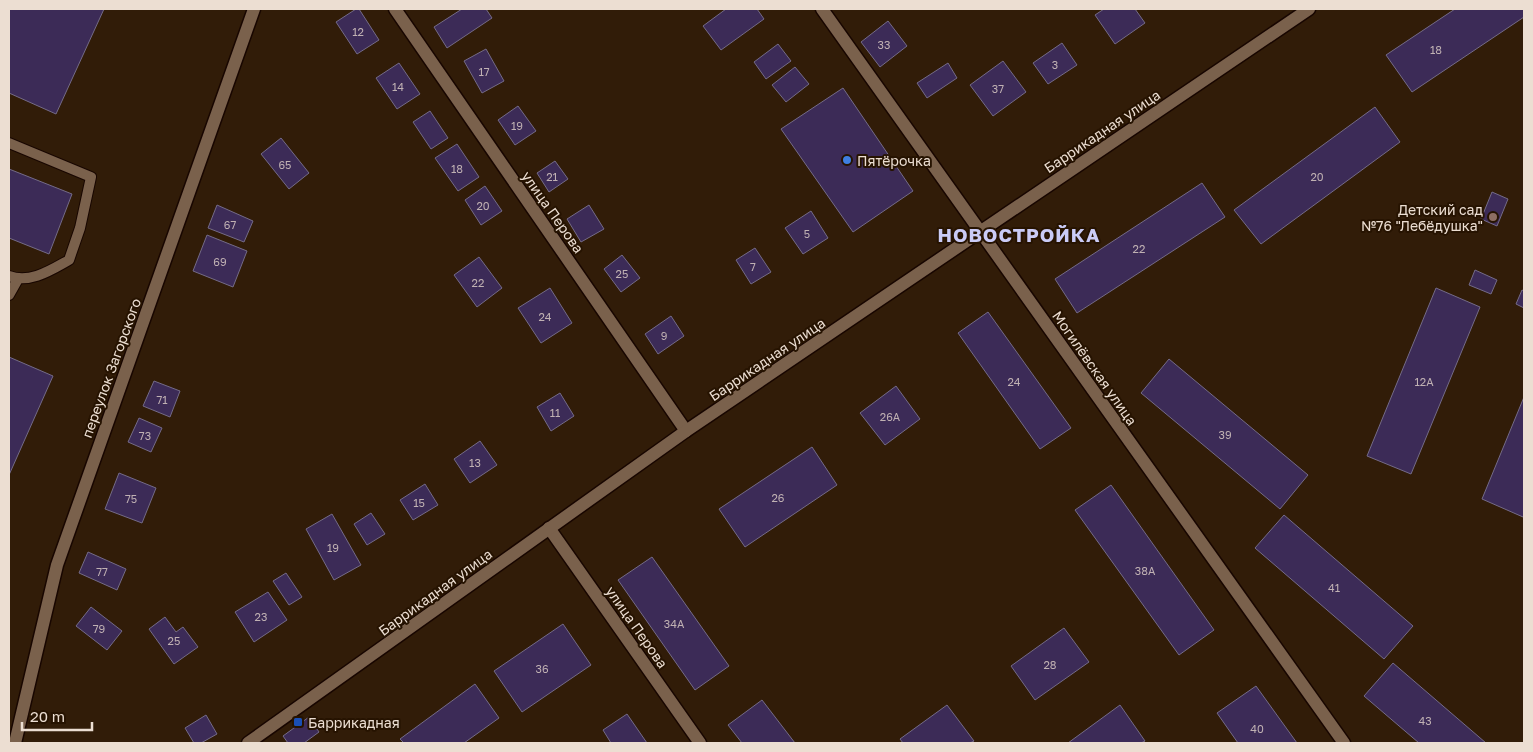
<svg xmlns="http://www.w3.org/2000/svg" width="1533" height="752" viewBox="0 0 1533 752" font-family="'Golos Text',sans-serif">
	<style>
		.building { fill: #3c2b57; stroke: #746b87 }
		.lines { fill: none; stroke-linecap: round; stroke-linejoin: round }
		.lane-casing { stroke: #180600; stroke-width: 12 }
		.street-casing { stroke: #180600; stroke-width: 15 }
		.secondary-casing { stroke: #180600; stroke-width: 15 }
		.lane { stroke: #7a614c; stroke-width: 10 }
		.street { stroke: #7a614c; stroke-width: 12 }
		.secondary { stroke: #7a614c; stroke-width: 12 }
		.shop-dot { fill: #3f7fe0; stroke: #261301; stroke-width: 2 }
		.education-dot { fill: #8d6e63; stroke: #261301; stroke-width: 2 }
		.transit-dot { fill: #1a4fb4; stroke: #261301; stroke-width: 2 }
		.labels { text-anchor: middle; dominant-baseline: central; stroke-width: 4; stroke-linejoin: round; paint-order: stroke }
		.number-label { font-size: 11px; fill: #c0b1b3 }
		.street-label { font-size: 14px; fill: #ecded2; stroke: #261301 }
		.poi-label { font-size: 14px; fill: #ecded2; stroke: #261301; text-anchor: start }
		.district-label { font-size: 19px; font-weight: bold; letter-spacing: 1px; fill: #cacbf6; stroke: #261301 }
	</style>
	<rect width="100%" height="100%" fill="#311c08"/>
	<!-- building -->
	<path class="building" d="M9 9H104L56 114 9 93Z
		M356 9H359L379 40 357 54 336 22Z
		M462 9H486L492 18 447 48 434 27Z
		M726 9H757L764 19 721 50 703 26Z
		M1104 9H1135L1145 23 1115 44 1095 15Z
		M1455 9H1524V17L1412 92 1386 55Z
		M888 21 907 46 880 67 861 42Z
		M1062 43 1077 65 1048 84 1033 63Z
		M778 44 791 61 766 79 754 62Z
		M486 49 504 81 482 93 464 61Z
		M1003 61 1026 92 993 116 970 85Z
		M399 63 420 94 397 109 376 78Z
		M948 63 957 78 927 98 917 83Z
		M795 67 809 84 786 102 772 85Z
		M843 88 913 191 853 232 781 129Z
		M518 106 536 131 515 145 498 120Z
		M1375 107 1400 142 1261 244 1234 210Z
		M430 111 448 138 431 149 413 122Z
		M281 138 309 173 289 189 261 154Z
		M457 144 479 177 458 191 435 158Z
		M555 161 568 179 549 192 537 173Z
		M9 169 72 194 49 254 9 238Z
		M1202 183 1225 217 1077 313 1055 279Z
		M485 186 502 211 481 225 465 200Z
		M1492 192 1508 199 1497 226 1481 219Z
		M217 205 253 221 244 242 208 228Z
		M589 205 604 229 581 242 567 219Z
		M811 211 828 238 803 254 785 228Z
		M207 235 247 251 233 287 193 271Z
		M755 248 771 272 751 284 736 260Z
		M622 255 640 278 621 292 604 269Z
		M479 257 502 288 477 307 454 275Z
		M1475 270 1497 280 1491 294 1469 285Z
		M550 288 572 323 541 343 518 308Z
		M1436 288 1480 307 1411 474 1367 456Z
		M1522 290 1524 291V308L1516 304Z
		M988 312 1071 428 1040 449 958 333Z
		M671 316 684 336 658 354 645 334Z
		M9 357 53 376 9 475Z
		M1169 359 1308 475 1280 509 1141 393Z
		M154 381 180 391 170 417 143 406Z
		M896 386 920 419 885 445 860 413Z
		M560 393 574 416 551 431 537 407Z
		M1524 397V515L1523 517 1482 499Z
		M139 418 162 428 151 452 128 442Z
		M480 441 497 465 470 483 454 459Z
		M812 447 837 485 745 547 719 509Z
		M119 473 156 488 142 523 105 509Z
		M425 484 438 505 413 520 400 500Z
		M1111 485 1214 630 1179 655 1075 510Z
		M371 513 385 534 367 545 354 524Z
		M332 514 361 565 334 580 306 529Z
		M1284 515 1413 626 1384 659 1255 548Z
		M88 552 126 569 117 590 79 573Z
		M652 557 729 666 695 690 618 580Z
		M286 573 302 597 289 605 273 581Z
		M268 592 287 620 254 642 235 612Z
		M91 607 122 631 107 650 76 626Z
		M165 617 176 632 183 627 198 647 174 664 149 629Z
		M563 624 591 665 522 712 494 671Z
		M1064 628 1089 662 1035 700 1011 666Z
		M1393 663 1486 743H1419L1364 696Z
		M475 684 499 718 464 743H404L400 739Z
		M1256 686 1297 743H1238L1217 713Z
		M762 700 795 743H742L728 725Z
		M947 705 974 741 970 743H903L900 739Z
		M1120 705 1145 741 1141 743H1068Z
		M627 714 647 743H611L603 730Z
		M206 715 217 734 201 743H194L185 728Z
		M309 717 319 732 304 743H288L283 736Z"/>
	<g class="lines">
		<!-- lane casing -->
		<g class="lane-casing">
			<path id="lane" d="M9 143 91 177 80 228 69 260C51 270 30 284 9 276
				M9 295 18 279"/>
		</g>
		<!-- street casing -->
		<g class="street-casing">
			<path id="street" d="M395 9 686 431
				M822 9 1344 743
				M549 528 700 743
				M15 743 57 565 254 9"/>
		</g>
		<!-- secondary casing -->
		<g class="secondary-casing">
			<path id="secondary" d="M248 743 686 431 1309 9"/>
		</g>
		<!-- lane -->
		<use href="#lane" class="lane"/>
		<!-- street -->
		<use href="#street" class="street"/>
		<!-- secondary -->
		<use href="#secondary" class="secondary"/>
	</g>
	<!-- markers -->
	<circle class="shop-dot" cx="847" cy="160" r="5"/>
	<circle class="education-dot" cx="1493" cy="217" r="5"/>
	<rect class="transit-dot" x="293" y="717" width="10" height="10" rx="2.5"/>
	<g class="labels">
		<!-- number labels -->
		<g class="number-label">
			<text x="358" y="31">12</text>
			<text x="884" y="44">33</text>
			<text x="1436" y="49">18</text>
			<text x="1055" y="64">3</text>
			<text x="484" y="71">17</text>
			<text x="398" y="86">14</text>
			<text x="998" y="88">37</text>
			<text x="517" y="125">19</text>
			<text x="285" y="164">65</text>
			<text x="457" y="168">18</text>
			<text x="552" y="176">21</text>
			<text x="1317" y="176">20</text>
			<text x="483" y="205">20</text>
			<text x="230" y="224">67</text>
			<text x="807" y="233">5</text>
			<text x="1139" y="248">22</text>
			<text x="220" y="261">69</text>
			<text x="753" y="266">7</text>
			<text x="622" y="273">25</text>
			<text x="478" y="282">22</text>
			<text x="545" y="316">24</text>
			<text x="664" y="335">9</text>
			<text x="1014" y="381">24</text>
			<text x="1424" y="381">12А</text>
			<text x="162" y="399">71</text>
			<text x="555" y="412">11</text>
			<text x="890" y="416">26А</text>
			<text x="1225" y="434">39</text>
			<text x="145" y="435">73</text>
			<text x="475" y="462">13</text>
			<text x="778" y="497">26</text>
			<text x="131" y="498">75</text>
			<text x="419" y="502">15</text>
			<text x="333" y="547">19</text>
			<text x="1145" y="570">38А</text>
			<text x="102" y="571">77</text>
			<text x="1334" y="587">41</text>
			<text x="261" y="616">23</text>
			<text x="674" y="623">34А</text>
			<text x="99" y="628">79</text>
			<text x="174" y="640">25</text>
			<text x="1050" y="664">28</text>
			<text x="542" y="668">36</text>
			<text x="1425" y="720">43</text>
			<text x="1257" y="728">40</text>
		</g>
		<!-- street labels -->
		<g class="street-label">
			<text transform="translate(1102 131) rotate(-34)">Баррикадная улица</text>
			<text transform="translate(553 212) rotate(55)">улица Перова</text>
			<text transform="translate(767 359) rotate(-34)">Баррикадная улица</text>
			<text transform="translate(111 368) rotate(-70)">переулок Загорского</text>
			<text transform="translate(1095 368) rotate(55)">Могилёвская улица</text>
			<text transform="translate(435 592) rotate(-36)">Баррикадная улица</text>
			<text transform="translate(637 627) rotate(55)">улица Перова</text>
		</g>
		<!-- poi labels -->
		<g class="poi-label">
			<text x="857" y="160">Пятёрочка</text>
			<text x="1483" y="209" text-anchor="end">Детский сад<tspan x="1483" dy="16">№76 "Лебёдушка"</tspan></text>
			<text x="308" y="722">Баррикадная</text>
		</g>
		<!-- district labels -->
		<g class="district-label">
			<text x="1019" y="234">НОВОСТРОЙКА</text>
		</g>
	</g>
	<!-- border -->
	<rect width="1533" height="752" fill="none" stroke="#ecded2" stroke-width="20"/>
	<!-- scale -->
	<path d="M22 722v8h70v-8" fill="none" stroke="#ecded2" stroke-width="2.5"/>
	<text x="30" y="722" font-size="15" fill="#ecded2" stroke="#261301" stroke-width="4" paint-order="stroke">20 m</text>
</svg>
